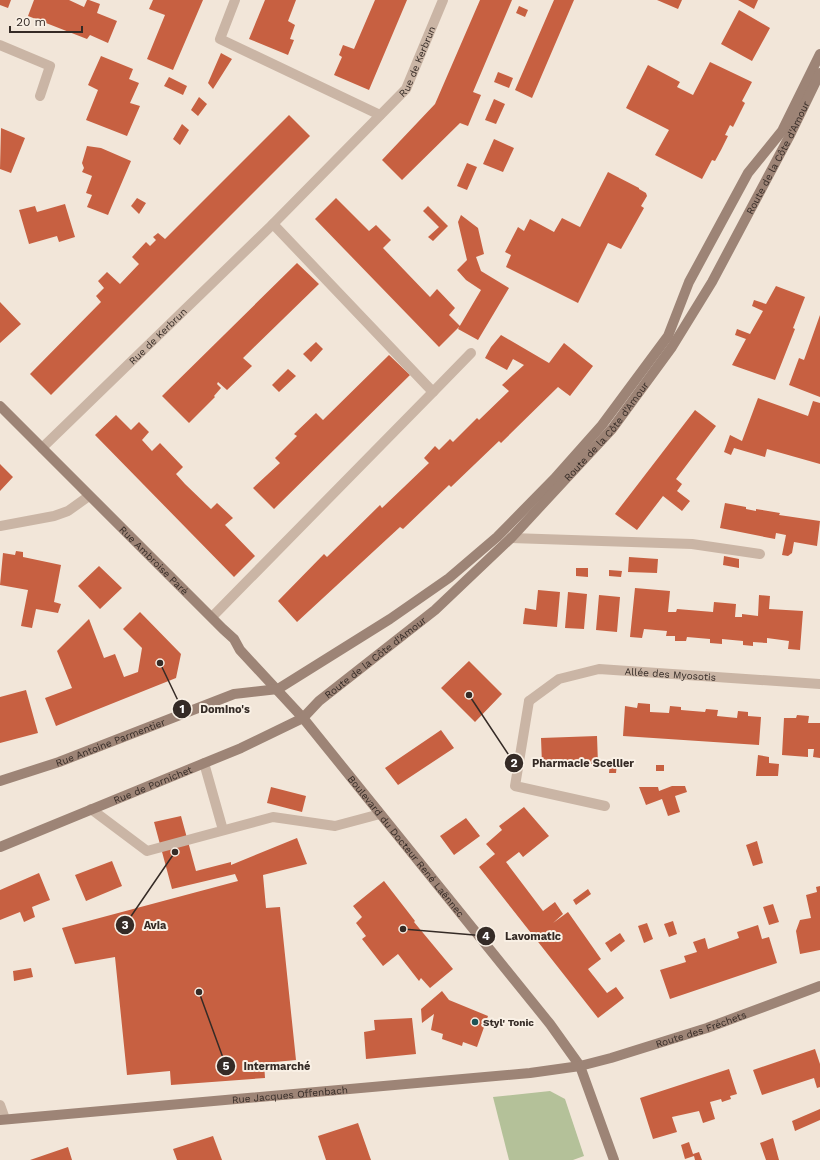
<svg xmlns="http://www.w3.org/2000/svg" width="820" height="1160" viewBox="0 0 820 1160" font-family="'Work Sans',sans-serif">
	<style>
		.green { fill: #b4c199 }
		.building { fill: #c76041 }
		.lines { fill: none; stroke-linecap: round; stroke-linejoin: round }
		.lane { stroke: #cab5a5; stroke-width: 10 }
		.street { stroke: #cab5a5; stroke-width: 10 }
		.secondary { stroke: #9d8476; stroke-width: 10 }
		.poi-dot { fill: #1c5457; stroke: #f9f0e5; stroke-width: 1.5 }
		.labels { text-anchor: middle; stroke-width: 4; stroke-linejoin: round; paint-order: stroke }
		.street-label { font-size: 10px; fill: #352b26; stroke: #f9f0e5 }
		.poi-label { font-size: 10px; font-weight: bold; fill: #352b26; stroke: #f9f0e5; text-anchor: start }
		.leader { fill: none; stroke: #352b26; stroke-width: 1.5 }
		.callout-dot { fill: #352b26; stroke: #f9f0e5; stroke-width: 1.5 }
		.mark-label { font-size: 12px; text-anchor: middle; font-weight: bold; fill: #fff }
		.callout-label { font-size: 11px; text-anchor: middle; font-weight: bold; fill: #352b26; stroke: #f9f0e5; stroke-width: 4; stroke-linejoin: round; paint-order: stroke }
	</style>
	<rect width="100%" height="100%" fill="#f2e6d9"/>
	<path class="green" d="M550,1091L565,1099L584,1156L573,1160H509L493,1097Z"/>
	<path class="building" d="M0,0H11L8,8L0,5Z
		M34,0H69L84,7L87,0H89L100,4L97,13L117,21L108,43L90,35L87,39L28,16Z
		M153,0H203L173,70L147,59L165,15L149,9Z
		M265,0H296L288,21L295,25L290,39L294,40L288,55L249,39Z
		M375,0H407L369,90L334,75L342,57L339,55L343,45L354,49Z
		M480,0H512L473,92L481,95L468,126L460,123L402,180L382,160L435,104Z
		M554,0H574L532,98L515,90Z
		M657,0H682L678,9Z
		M738,0H758L754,9Z
		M519,6L528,10L525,17L516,13Z
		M739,10L770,28L752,61L721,44Z
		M221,53L232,59L213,89L208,83Z
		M101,56L133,69L129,79L139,83L130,103L140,106L127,136L86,120L98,90L88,85Z
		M710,62L752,82L742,101L745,103L733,127L730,125L725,135L728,136L721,150L715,161L712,160L702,179L655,155L669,130L626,108L648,65L680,82L677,87L693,95Z
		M498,72L513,78L509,88L494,82Z
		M169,77L187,86L183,95L164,86Z
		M199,97L207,104L198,116L191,110Z
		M494,99L505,104L496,124L485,120Z
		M289,115L310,136L51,395L30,374L101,302L96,296L104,288L98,281L107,272L120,284L139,264L132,257L146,242L150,246L156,240L153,237L158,233L165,239Z
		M182,124L189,130L180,145L173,139Z
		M1,128L25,138L11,173L0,169Z
		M494,139L514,148L503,172L483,164Z
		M87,146L101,148L131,161L108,215L87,207L92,195L86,193L92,176L82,172L84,168L82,163Z
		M467,163L477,167L467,190L457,186Z
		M608,172L639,188V189L646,193L647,196L641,206L644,208L621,249L608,243L578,303L506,267L511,255L505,252L518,227L524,231L530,219L554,232L562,218L580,227Z
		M137,198L146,203L139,214L131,206Z
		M336,198L369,231L376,225L391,240L383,248L430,297L437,289L455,308L449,315L460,326L439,347L315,219Z
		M65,204L75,237L59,242L57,236L29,244L19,210L35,206L37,212Z
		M428,206L448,226L433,241L428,237L439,227L423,211Z
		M461,215L478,228L484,254L476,257L481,271L509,288L478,340L458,329L481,290L466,280L457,270L467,260L458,222Z
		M297,263L319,284L243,358L252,366L227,390L218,382L217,384L221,388L214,396L215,397L189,423L162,396Z
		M776,286L805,297L793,328L795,329L775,380L732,365L746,339L735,335L737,329L750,334L763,311L752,306L754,300L766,304Z
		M0,302L21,324L0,343Z
		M820,315V397L789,385L799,358L804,360Z
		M501,335L549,363L564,343L593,366L570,396L558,387L501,443L499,441L451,487L449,485L403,529L400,527L297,622L278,601L324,554L327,557L380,505L382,508L404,487L429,463L424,458L435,446L439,450L450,439L453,442L477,418L479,420L509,391L502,385L524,365L513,359L507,370L485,358L491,347Z
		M316,342L323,349L311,362L303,354Z
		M389,355L410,375L274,509L253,488L280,463L275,458L297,436L294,434L316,413L323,420Z
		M288,369L296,376L279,392L272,385Z
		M758,398L808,416L813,401L820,403V464L767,449L765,457L734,448L731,455L724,452L730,435L742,441Z
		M695,410L716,426L676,479L682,484L677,491L690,501L682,511L663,496L637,530L615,514Z
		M116,415L131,430L139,422L149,432L142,440L152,451L160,443L183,467L176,474L185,484L211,509L217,503L233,518L225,525L255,556L234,577L95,435Z
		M0,464L13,477L0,491Z
		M725,503L746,507V509L756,511V509L780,513L779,515L820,521L817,546L794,542L792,553L788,556L782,555L786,535L776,533L775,539L720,528Z
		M16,551L23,552V557L61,565L54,602L61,604L58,613L36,609L32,628L21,626L28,590L0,585L3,553L15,555Z
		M724,556L739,559V568L723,565Z
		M629,557L658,559L657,573L628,572Z
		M99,566L122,588L100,609L78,586Z
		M576,568H588V577L576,576Z
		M609,570L622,571L621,577L609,576Z
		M635,588L670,591L668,612H676L677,609L713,612L714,602L736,604L735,617H742V614L758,616L759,595L770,596L769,609L803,611L800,650L788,649L789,641L767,638V643L753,642V646L743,645V641L722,639V644L710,643V639L687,637L686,641H675V636H666L667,631L644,629L642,638L630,637Z
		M538,590L560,592L557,627L523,624L525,608L536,610Z
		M568,592L587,594L584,629L565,628Z
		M599,595L620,597L617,632L596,630Z
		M140,612L181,654L176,678L56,726L45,698L72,688L57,651L89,619L104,658L115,654L124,677L138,672L142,648L123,629Z
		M469,661L502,694L475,722L441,688Z
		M26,690L38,733L0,743V697Z
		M638,703L650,704V712L669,713L670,706L681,707V710L705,712L706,709L718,710L717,716L737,718L738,711L748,712V716L761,717L759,745L623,736L625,706L637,708Z
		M797,715L809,716L808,723H820V758L813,757L814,749H808V757L782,755L784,718H796Z
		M441,730L454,748L398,785L385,768Z
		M597,736L598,764H542L541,738Z
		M758,755L769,757V763L779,764L778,776H756Z
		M610,763H617L616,773H609Z
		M656,765H664V771H656Z
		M672,786H685L687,792L675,796L680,812L668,816L662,799L646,805L639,787H658L659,791Z
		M271,787L306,796L302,812L267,803Z
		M524,807L549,836L523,857L519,852L506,862L543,911L555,902L563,914L553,923L568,912L601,959L588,969L607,993L616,987L624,998L598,1018L479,867L495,854L486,844L502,830L499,826Z
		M181,816L196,871L231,862V865L297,838L307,864L263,875L266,908L280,907L296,1060L264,1063L265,1078L171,1085L170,1071L127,1075L115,957L75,964L62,928L238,881L235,874L172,889L154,822Z
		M466,818L480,836L454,855L440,836Z
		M757,841L763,863L753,866L746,845Z
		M112,861L122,886L86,901L75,875Z
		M39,873L50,900L32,907L35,917L24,922L20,912L0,920V890Z
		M384,881L415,921L414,922L453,969L430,988L421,978L419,981L398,954L383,966L362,939L366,936L356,923L362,917L353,906Z
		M820,886V950L800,954L796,931L800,920L811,918L806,895L817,892L816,887Z
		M588,889L591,894L576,905L573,900Z
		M773,904L779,922L769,925L763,907Z
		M673,921L677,934L669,937L664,924Z
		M647,923L653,939L644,943L638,926Z
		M758,925L762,939L769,937L777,963L670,999L660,970L686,962L684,956L697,952L693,942L705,938L708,949L739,938L737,932Z
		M620,933L625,941L611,952L605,943Z
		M31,968L33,977L14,981L13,971Z
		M442,991L449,1000L488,1016L477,1047L463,1042L462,1046L442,1039L443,1034L431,1030L434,1014L422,1023L421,1009Z
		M412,1018L416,1054L366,1059L364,1032L375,1030L374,1020Z
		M815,1049L820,1064V1087L817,1088L814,1078L762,1095L753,1070Z
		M729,1069L737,1094L730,1096L731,1099L722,1102L721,1099L710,1102L715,1119L703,1123L699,1111L672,1117L677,1132L653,1139L640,1098Z
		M820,1109V1120L795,1131L792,1121Z
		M358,1123L371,1160H326L318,1136Z
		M213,1136L222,1160H177L173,1149Z
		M773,1138L779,1160H766L760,1143Z
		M689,1142L693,1154L699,1152L702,1160H695L694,1156L685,1159L681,1145Z
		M68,1147L72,1160H30Z"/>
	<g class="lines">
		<path class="lane" d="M529,701L515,786L605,806
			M204,763L223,830
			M91,809L147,851L273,817L335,826L380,814
			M0,1105L5,1119"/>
		<g class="street">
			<path d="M235,0L220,39L380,115"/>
			<path d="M0,45L50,66L40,96"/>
			<path d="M433,392L471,353"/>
			<path id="s1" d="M42,448L273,224L406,89L443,0"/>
			<path d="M0,526L54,516L68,511L89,496"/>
			<path d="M511,538L692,544L760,554"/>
			<path d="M212,617L433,392L273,224"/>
			<path id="s2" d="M529,701L559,679L599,669L820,684"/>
		</g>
		<g class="secondary">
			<path id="s3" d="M0,406L223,629L234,639L240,650L303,718L550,1024L580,1066L614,1160"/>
			<path id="s4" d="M0,781L59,762L234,694L278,689L390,619L449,578L497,537L554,479L602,425L668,336L689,282L748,173L782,131L820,54"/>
			<path id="s5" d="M0,847L241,748L303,718L319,701L435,610L511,538L612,429L672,347L712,282L789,137L820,73"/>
			<path id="s6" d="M0,1120L530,1073L580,1066L611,1058L707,1028L820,986"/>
		</g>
	</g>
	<circle class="poi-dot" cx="475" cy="1022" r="4"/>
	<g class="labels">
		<g class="street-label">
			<text dy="4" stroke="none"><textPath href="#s1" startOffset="541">Rue de Kerbrun</textPath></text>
			<text dy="4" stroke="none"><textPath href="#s5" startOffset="1072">Route de la Côte d'Amour</textPath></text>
			<text dy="4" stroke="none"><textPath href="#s1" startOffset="161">Rue de Kerbrun</textPath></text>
			<text dy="4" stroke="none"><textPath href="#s5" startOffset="748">Route de la Côte d'Amour</textPath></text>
			<text dy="4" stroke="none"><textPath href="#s3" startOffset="218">Rue Ambroise Paré</textPath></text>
			<text dy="4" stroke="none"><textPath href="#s5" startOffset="424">Route de la Côte d'Amour</textPath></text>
			<text dy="4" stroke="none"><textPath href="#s2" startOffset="150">Allée des Myosotis</textPath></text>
			<text dy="4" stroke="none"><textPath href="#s4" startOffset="117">Rue Antoine Parmentier</textPath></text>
			<text dy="4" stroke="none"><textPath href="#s5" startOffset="165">Rue de Pornichet</textPath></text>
			<text dy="4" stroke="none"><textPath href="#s3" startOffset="600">Boulevard du Docteur René Laënnec</textPath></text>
			<text dy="4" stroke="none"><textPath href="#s6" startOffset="709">Route des Fréchets</textPath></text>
			<text dy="4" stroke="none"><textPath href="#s6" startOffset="291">Rue Jacques Offenbach</textPath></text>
		</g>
		<g class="poi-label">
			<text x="483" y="1026">Styl' Tonic</text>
		</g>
	</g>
	<path class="leader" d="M160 663L182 709M469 695L514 763M175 852L125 925M403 929L486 936M199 992L226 1066"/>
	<g class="callout-dot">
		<circle cx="160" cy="663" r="4"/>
		<circle cx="469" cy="695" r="4"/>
		<circle cx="175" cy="852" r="4"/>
		<circle cx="403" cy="929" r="4"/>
		<circle cx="199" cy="992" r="4"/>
		<circle cx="182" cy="709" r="10"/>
		<circle cx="514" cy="763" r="10"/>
		<circle cx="125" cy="925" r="10"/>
		<circle cx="486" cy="936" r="10"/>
		<circle cx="226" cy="1066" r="10"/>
	</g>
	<g class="mark-label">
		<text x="182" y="713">1</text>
		<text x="514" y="767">2</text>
		<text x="125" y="929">3</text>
		<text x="486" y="940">4</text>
		<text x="226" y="1070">5</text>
	</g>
	<g class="callout-label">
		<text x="225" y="713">Domino's</text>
		<text x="583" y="767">Pharmacie Scellier</text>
		<text x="155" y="929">Avia</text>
		<text x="533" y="940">Lavomatic</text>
		<text x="277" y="1070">Intermarché</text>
	</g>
	<path d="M10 26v6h72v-6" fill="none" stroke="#352b26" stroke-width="2"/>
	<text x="16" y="26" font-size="12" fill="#352b26" stroke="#f9f0e5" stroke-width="3" paint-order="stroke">20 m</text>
</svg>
